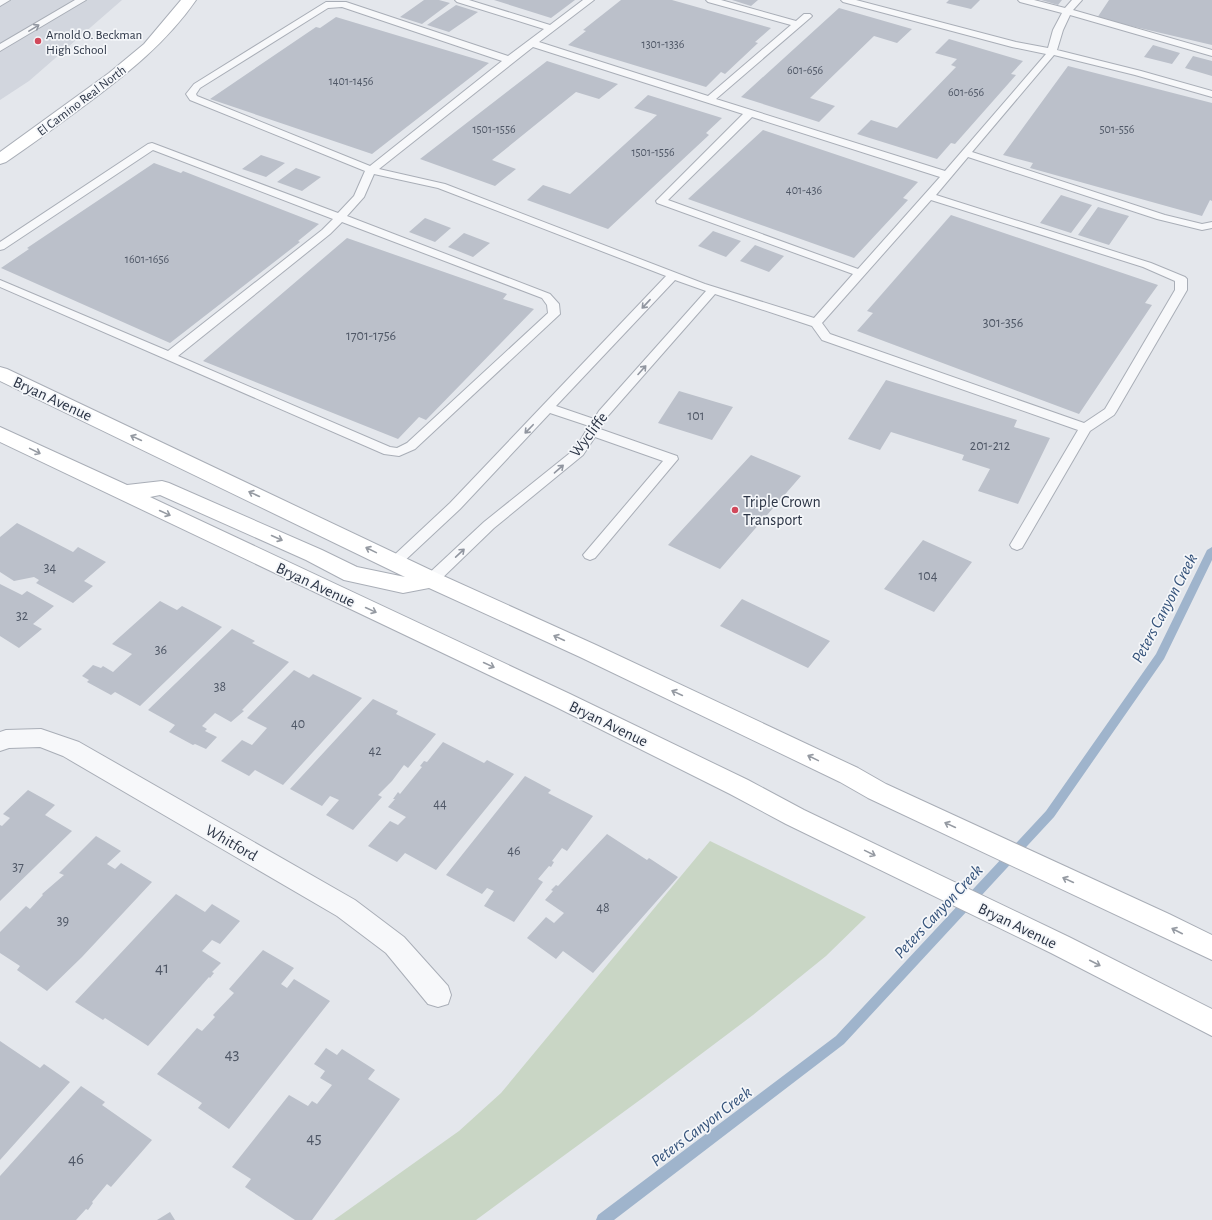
<svg xmlns="http://www.w3.org/2000/svg" width="1212" height="1220" viewBox="0 0 1212 1220" font-family="'Alegreya Sans',sans-serif">
	<style>
		.built { fill: #d2d6de }
		.green { fill: #c9d6c5 }
		.lines { fill: none; stroke-linecap: round; stroke-linejoin: round }
		.stream { fill: #9fb4cc; fill-rule: evenodd }
		.building { fill: #bbc0ca }
		.lane-casing { stroke: #a9aeb7; stroke-width: 2 }
		.street-casing { stroke: #a9aeb7; stroke-width: 2 }
		.secondary-casing { stroke: #a9aeb7; stroke-width: 2 }
		.lane { fill: #f7f8fa; fill-rule: evenodd }
		.street { fill: #f7f8fa; fill-rule: evenodd }
		.secondary { fill: #fff; fill-rule: evenodd }
		.oneway { stroke: #9196a0 }
		.oneway2 { stroke: #959aa2 }
		.poi-dot { fill: #d1495b; stroke: #f4f6f9; stroke-width: 1.5 }
		.labels { text-anchor: middle; stroke-width: 3.5; stroke-linejoin: round; paint-order: stroke }
		.far-number-label { font-size: 12px; fill: #4f5766 }
		.far-poi-label { font-size: 13px; fill: #2b3445; stroke: #f4f6f9; text-anchor: start }
		.far-street-label { font-size: 13px; fill: #2b3445; stroke: #f4f6f9 }
		.number-label { font-size: 14px; fill: #4f5766 }
		.street-label { font-size: 16px; fill: #2b3445; stroke: #f4f6f9 }
		.poi-label { font-size: 16px; fill: #2b3445; stroke: #f4f6f9; text-anchor: start }
		.water-label { font-size: 17px; font-style: italic; fill: #34527a; stroke: #f4f6f9 }
		.near-number-label { font-size: 17px; fill: #4f5766 }
	</style>
	<rect width="100%" height="100%" fill="#e4e7ec"/>
	<path class="built" d="M0,0H122L29,81L0,100Z"/>
	<path class="green" d="M710,841L866,917L826,956L753,1015L644,1097L476,1220H334L459,1131L501,1093Z"/>
	<g class="lines">
		<path class="stream" d="M1212,547V560L1164,659L1054,817L844,1044L614,1220H596L598,1215L836,1036L1046,811L1156,654L1207,550Z"/>
	</g>
	<path class="building" d="M424,0H439L450,3L422,24L400,17Z
		M494,0H575L551,18Z
		M621,0H672L771,28L755,42L758,43L725,74L721,72L706,87L568,45L586,31L583,30Z
		M732,0H758L751,6Z
		M949,0H980L971,9L946,3Z
		M1041,0H1062L1058,5Z
		M1109,0H1212V45L1097,18Z
		M456,5L478,12L449,32L427,25Z
		M839,8L912,29L897,43L874,36L810,98L835,106L819,122L741,97Z
		M336,17L489,63L372,154L210,99L316,27L320,28Z
		M949,39L1023,61L1011,74L1016,75L955,144L951,143L937,159L857,134L871,120L897,128L956,67L951,65L957,59L935,53Z
		M1153,45L1180,53L1172,64L1144,57Z
		M1193,56L1212,61V76L1185,68Z
		M547,61L618,84L599,99L576,92L492,160L516,169L495,186L420,159Z
		M1068,66L1212,103V201L1210,200L1202,216L1030,168L1033,163L1003,155Z
		M648,95L722,118L706,133L709,135L608,229L527,200L543,185L570,194L657,115L634,108Z
		M763,130L918,182L903,198L908,200L854,258L688,199Z
		M261,155L285,163L266,177L242,169Z
		M154,163L181,173L183,171L319,224L298,241L300,242L170,343L1,268L29,249L27,248Z
		M296,168L321,177L302,191L277,182Z
		M1061,195L1092,205L1071,233L1040,223Z
		M1098,207L1129,216L1109,245L1078,235Z
		M951,215L1158,285L1145,303L1152,305L1079,414L857,331L873,313L867,311Z
		M425,218L451,228L435,242L409,232Z
		M713,231L741,241L726,257L698,246Z
		M464,233L490,243L473,257L448,247Z
		M347,238L507,294L503,299L534,309L426,420L419,417L398,439L203,361Z
		M755,245L784,256L769,272L740,261Z
		M886,380L1017,420L1014,427L1050,438L1018,504L978,491L990,469L962,460L964,455L891,432L880,450L848,439Z
		M679,391L733,407L712,440L658,423Z
		M751,455L801,476L720,569L668,545Z
		M17,523L73,552L78,547L106,562L84,581L93,586L73,603L36,583L39,580L34,577L14,581L0,572V537Z
		M923,540L972,562L934,612L884,589Z
		M0,584L22,595L27,591L54,606L33,624L42,629L19,648L0,636Z
		M742,599L830,641L808,668L720,626Z
		M160,601L177,610L182,606L222,627L140,706L115,692L111,695L87,682L89,680L82,676L93,665L101,668L103,666L113,672L132,654L112,644Z
		M232,629L255,641L252,643L289,662L242,710L244,711L231,722L215,713L202,726L207,729L205,731L217,737L206,749L195,744L193,745L169,732L175,725L148,710Z
		M294,670L309,678L313,674L362,698L283,785L255,770L249,776L221,761L242,740L252,745L267,728L247,718Z
		M373,699L398,711L396,714L436,734L408,768L404,765L392,781L378,795L382,797L353,830L326,815L339,800L330,796L322,806L290,789Z
		M443,742L484,763L487,760L514,774L436,870L405,853L397,862L368,846L390,821L398,825L406,817L388,807L395,799H393L398,792L400,794L422,767L420,766L424,761L427,762Z
		M525,776L551,790L548,793L593,816L567,851L562,848L552,861L554,862L551,867L549,866L538,879L543,882L514,922L484,906L494,891L487,888L482,894L446,875Z
		M28,790L55,805L45,815L72,831L0,901V825L2,826L10,818L3,814Z
		M607,834L647,860L649,858L678,877L593,973L563,951L556,959L527,938L546,917L554,923L564,913L545,900L553,891L551,890L556,885L558,886Z
		M96,836L121,851L107,864L115,869L121,863L152,882L82,957L47,991L17,970L20,966L0,953V932L26,906L30,909L43,895L42,894L64,875L59,873Z
		M176,894L205,912L212,904L240,921L220,944L212,940L202,951L221,963L212,972L214,973L210,978L209,977L148,1046L105,1018L103,1020L75,1002Z
		M263,950L294,968L281,984L287,988L294,979L330,1001L229,1129L198,1108L202,1103L157,1074L197,1028L202,1031L215,1017L213,1015L234,993L229,989Z
		M0,1041L40,1068L44,1064L70,1082L0,1160Z
		M326,1048L337,1055L342,1049L375,1070L368,1079L400,1099L312,1220H295L245,1187L251,1179L232,1167L289,1095L308,1106L312,1101L317,1104L332,1085L320,1078L325,1071L314,1064Z
		M81,1086L105,1102L102,1105L152,1140L111,1187L107,1184L92,1202L93,1203L88,1210L86,1209L76,1220H0V1176Z
		M170,1212L175,1220H157Z"/>
	<g class="lines">
		<defs>
			<path id="lane" d="M0,0H10L0,6Z
				M75,0H86L0,51V44Z
				M455,0H469L550,25L583,0H594L539,42L708,96L791,25L708,2L706,0H721L796,21L804,14H810L812,16L810,18L716,99L945,171L1046,54L1012,47L843,2L841,0H856L1016,42L1048,48L1053,30L1062,13L1020,2L1018,0H1034L1065,8L1072,0H1082L1073,10L1212,50V56L1070,15L1063,30L1057,50L1141,71L1212,91V97L1135,75L1054,55L972,152L1165,215L1202,224L1212,222V228L1202,230L1157,219L968,157L936,195L1151,263L1185,277L1187,279V290L1116,412L1114,415L1090,431L1022,548L1017,550L1012,548L1010,545L1078,430L822,340L812,326L715,294L607,417L600,429L677,456L678,459L595,558L590,560L585,558L583,555L663,461L595,437L583,455L494,528L436,584L431,585L426,584L424,580L426,576L484,522L575,449L589,426L550,413L460,509L400,565L395,567L390,565L388,562L390,559L450,503L666,276L438,188L374,174L364,197L347,216L550,294L559,304L560,314L415,449L399,456L384,454L0,287V280L168,351L322,230L333,219L153,150L4,249L0,250V242L148,144L152,143L338,213L354,196L365,171L190,100L186,94L194,84L326,2H346L508,56L544,29L457,2ZM342,7L502,61L370,166L197,96L196,94L200,88L328,8ZM533,47L743,114L656,201L657,203L853,274L814,318L705,284L445,184L379,169ZM752,117L940,177L858,269L668,200ZM931,200L1143,267L1175,281V290L1105,409L1084,423L830,334L822,323ZM342,222L542,298L547,305L548,313L407,443L397,448L390,447L178,356L330,234ZM675,280L706,291L599,411L594,419L556,406Z"/>
			<path id="street" d="M41,729L79,742L355,900L404,937L448,986L451,995L448,1004L438,1007L428,1004L386,953L337,916L63,756L40,747L9,748L0,751V732L6,730Z"/>
			<path id="secondary" d="M181,0H196C167,42 128,73 88,103C61,123 34,143 6,162L0,164V152L109,73L144,44Z
				M0,367L7,369L439,574L596,645L858,768L886,784L1169,914L1212,935V960L868,798L840,782L580,657L429,588L403,593L344,580L306,560L160,495L150,497L570,694L748,780L804,810L1069,937L1212,1009V1036L1051,953L786,824L730,794L554,706L0,442V427L127,485L162,481L169,483L322,550L357,567L405,577L0,381Z"/>
		</defs>
		<use href="#lane" class="lane-casing"/>
		<use href="#street" class="street-casing"/>
		<use href="#secondary" class="secondary-casing"/>
		<use href="#lane" class="lane"/>
		<use href="#street" class="street"/>
		<use href="#secondary" class="secondary"/>
	</g>
	<defs><path id="oneway-shaft" d="M-6 0H5M1.5-3L5.5 0L1.5 3" fill="none" stroke-width="1.6" stroke-linecap="round" stroke-linejoin="round"/></defs>
	<g class="oneway">
		<use href="#oneway-shaft" transform="translate(34 28) rotate(-31)"/>
		<use href="#oneway-shaft" transform="translate(646 304) rotate(133)"/>
		<use href="#oneway-shaft" transform="translate(642 370) rotate(-48)"/>
		<use href="#oneway-shaft" transform="translate(529 429) rotate(134)"/>
		<use href="#oneway-shaft" transform="translate(559 469) rotate(-41)"/>
		<use href="#oneway-shaft" transform="translate(460 553) rotate(-43)"/>
	</g>
	<g class="oneway2">
		<use href="#oneway-shaft" transform="translate(136 438) rotate(-155)"/>
		<use href="#oneway-shaft" transform="translate(35 451) rotate(26)"/>
		<use href="#oneway-shaft" transform="translate(254 494) rotate(-155)"/>
		<use href="#oneway-shaft" transform="translate(165 513) rotate(25)"/>
		<use href="#oneway-shaft" transform="translate(277 538) rotate(24)"/>
		<use href="#oneway-shaft" transform="translate(371 550) rotate(-154)"/>
		<use href="#oneway-shaft" transform="translate(371 610) rotate(25)"/>
		<use href="#oneway-shaft" transform="translate(559 638) rotate(-155)"/>
		<use href="#oneway-shaft" transform="translate(489 665) rotate(25)"/>
		<use href="#oneway-shaft" transform="translate(677 693) rotate(-155)"/>
		<use href="#oneway-shaft" transform="translate(813 758) rotate(-154)"/>
		<use href="#oneway-shaft" transform="translate(950 825) rotate(-155)"/>
		<use href="#oneway-shaft" transform="translate(870 853) rotate(26)"/>
		<use href="#oneway-shaft" transform="translate(1068 880) rotate(-155)"/>
		<use href="#oneway-shaft" transform="translate(1177 931) rotate(-153)"/>
		<use href="#oneway-shaft" transform="translate(1095 963) rotate(27)"/>
	</g>
	<g class="poi-dot">
		<circle cx="38" cy="41" r="4"/>
		<circle cx="735" cy="510" r="4"/>
	</g>
	<g class="labels">
		<g class="far-number-label">
			<text x="663" y="48">1301-1336</text>
			<text x="805" y="74">601-656</text>
			<text x="351" y="85">1401-1456</text>
			<text x="966" y="96">601-656</text>
			<text x="494" y="133">1501-1556</text>
			<text x="1117" y="133">501-556</text>
			<text x="653" y="156">1501-1556</text>
			<text x="804" y="194">401-436</text>
			<text x="147" y="263">1601-1656</text>
		</g>
		<g class="far-poi-label">
			<text x="46" y="39">Arnold O. Beckman<tspan x="46" dy="15">High School</tspan></text>
		</g>
		<g class="far-street-label">
			<text transform="translate(81 100) rotate(-37)" y="5">El Camino Real North</text>
		</g>
		<g class="number-label">
			<text x="1003" y="327">301-356</text>
			<text x="371" y="340">1701-1756</text>
			<text x="696" y="420">101</text>
			<text x="990" y="450">201-212</text>
			<text x="50" y="572">34</text>
			<text x="928" y="580">104</text>
			<text x="22" y="620">32</text>
			<text x="161" y="654">36</text>
			<text x="220" y="691">38</text>
			<text x="298" y="728">40</text>
			<text x="375" y="755">42</text>
			<text x="440" y="808">44</text>
			<text x="514" y="855">46</text>
			<text x="18" y="871">37</text>
			<text x="603" y="912">48</text>
			<text x="63" y="925">39</text>
		</g>
		<g class="street-label">
			<text transform="translate(53 398) rotate(25)" y="6">Bryan Avenue</text>
			<text transform="translate(588 434) rotate(-53)" y="6">Wycliffe</text>
			<text transform="translate(316 584) rotate(25)" y="6">Bryan Avenue</text>
			<text transform="translate(609 723) rotate(26)" y="6">Bryan Avenue</text>
			<text transform="translate(232 842) rotate(30)" y="6">Whitford</text>
			<text transform="translate(1018 925) rotate(26)" y="6">Bryan Avenue</text>
		</g>
		<g class="poi-label">
			<text x="743" y="507">Triple Crown<tspan x="743" dy="18">Transport</tspan></text>
		</g>
		<g class="water-label">
			<text transform="translate(1164 608) rotate(-62)" y="6">Peters Canyon Creek</text>
			<text transform="translate(938 911) rotate(-47)" y="6">Peters Canyon Creek</text>
			<text transform="translate(701 1126) rotate(-37)" y="6">Peters Canyon Creek</text>
		</g>
		<g class="near-number-label">
			<text x="162" y="973">41</text>
			<text x="232" y="1059">43</text>
			<text x="314" y="1143">45</text>
			<text x="76" y="1164">46</text>
		</g>
	</g>
</svg>
